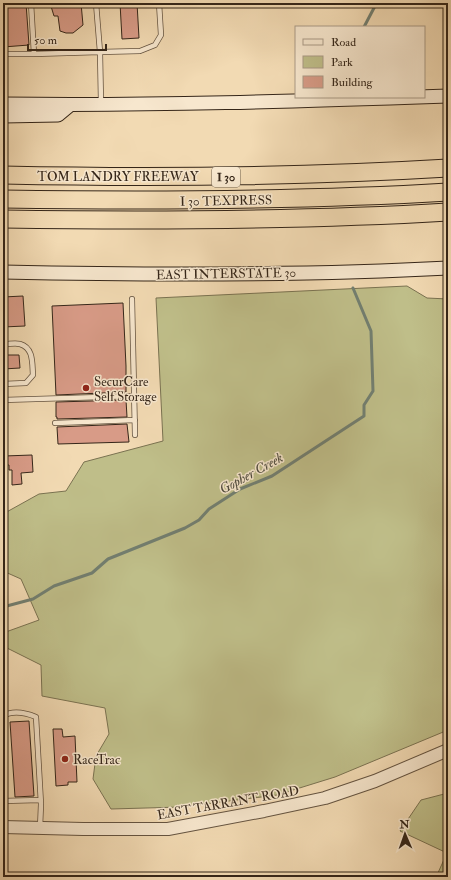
<svg xmlns="http://www.w3.org/2000/svg" width="451" height="880" viewBox="0 0 451 880" font-family="'IM FELL Double Pica',serif">
	<style>
		.green { fill: #bfbe89; stroke: #7a7251 }
		.lines { fill: none; stroke-linecap: round; stroke-linejoin: round }
		.stream { stroke: #727f71; stroke-width: 3 }
		.building { fill: #d89b87; stroke: #352619 }
		.service-casing { stroke: #645340; stroke-width: 6 }
		.tertiary-casing { stroke: #645340; stroke-width: 14 }
		.secondary-casing { stroke: #352619; stroke-width: 15 }
		.motorway-casing { stroke: #352619; stroke-width: 19 }
		.service { stroke: #f7e7ce; stroke-width: 4.5 }
		.tertiary { stroke: #f7e7ce; stroke-width: 12 }
		.secondary { stroke: #f7e7ce; stroke-width: 13 }
		.motorway { stroke: #f2dab3; stroke-width: 17 }
		.poi-dot { fill: #8f2418; stroke: #f7e7ce; stroke-width: 1.5 }
		.labels { text-anchor: middle; stroke-width: 3; stroke-linejoin: round; paint-order: stroke }
		.shield { fill: #f7e7ce; stroke: #6f604f; stroke-width: 1 }
		.shield-label { font-size: 12px; font-weight: bold; fill: #352619 }
		.street-label { font-size: 13px; fill: #352619; stroke: #f7e7ce }
		.poi-label { font-size: 13px; fill: #352619; stroke: #f7e7ce; text-anchor: start }
		.water-label { font-size: 14px; font-style: italic; fill: #4e4b3e; stroke: #f7e7ce }
	</style>
	<rect width="100%" height="100%" fill="#f2dab3"/>
	<filter id="stains"><feTurbulence type="fractalNoise" baseFrequency=".005" numOctaves="4"/><feColorMatrix values="0 0 0 0 .2 0 0 0 0 .09 0 0 0 0 .02 0 0 0 .5 -.17"/></filter>
	<radialGradient id="worn" r=".72"><stop offset=".6" stop-color="#630" stop-opacity="0"/><stop offset="1" stop-color="#630" stop-opacity=".3"/></radialGradient>
	<path class="green" d="M407,286L427,298L448,299V730L335,777L277,795L181,807L111,809L93,779L96,756L109,734L105,708L42,696L41,665L3,646V633L39,620L21,579L3,571V514L39,494L66,491L84,462L163,441L156,298Z
		M448,793V877H432L437,875L447,853L400,831L421,800Z"/>
	<g class="lines">
		<path class="stream" d="M364,27L375,6V3
			M3,607L33,599L54,586L92,573L108,559L185,528L199,520L209,509L240,489L272,476L364,416V405L373,391L371,331L353,288"/>
	</g>
	<path class="building" d="M3,3H26L29,45L3,47Z
		M50,3H81L83,25L73,33H66L60,31L58,16H54Z
		M120,3H137L139,38L122,39Z
		M23,296L25,326L3,327V297Z
		M123,303L126,366V392L56,395L52,306Z
		M3,355H19L20,368L3,369Z
		M126,400L127,417L57,419V417H56V402Z
		M127,424L129,442L58,444L57,427Z
		M32,455L33,472L21,473L22,484L12,485V470H9V465H5L4,456Z
		M29,721L34,796L15,797L10,722Z
		M53,729H62L63,737L75,736L77,782H68V785L56,786Z"/>
	<g class="lines">
		<defs>
			<path id="service" d="M31,3L34,54L100,52L96,3
				M3,54H34
				M101,103L100,52L140,51L155,45L161,35L159,3
				M132,299L135,435
				M3,345C8,344 15,343 20,344C34,348 32,364 33,375L26,383L3,384
				M3,400L134,396
				M55,423L135,420
				M3,716C13,710 26,713 36,717L41,804L40,828
				M3,795V801L40,800"/>
			<path id="tertiary" d="M3,827L83,829H168L264,811L325,798L375,781L448,750"/>
			<path id="secondary" d="M3,104C151,106 300,101 448,96
				M3,116L58,115L70,105
				M3,272C151,275 300,276 448,268"/>
			<path id="motorway" d="M3,175C151,178 300,177 448,168
				M3,199C151,201 300,201 448,192
				M3,219C151,221 300,221 448,212"/>
		</defs>
		<use href="#service" class="service-casing"/>
		<use href="#tertiary" class="tertiary-casing"/>
		<use href="#secondary" class="secondary-casing"/>
		<use href="#motorway" class="motorway-casing"/>
		<use href="#service" class="service"/>
		<use href="#tertiary" class="tertiary"/>
		<use href="#secondary" class="secondary"/>
		<use href="#motorway" class="motorway"/>
	</g>
	<g class="poi-dot">
		<circle cx="86" cy="388" r="4"/>
		<circle cx="65" cy="759" r="4"/>
	</g>
	<g class="labels">
		<rect class="shield" x="212" y="167" width="28" height="20" rx="3"/>
		<g class="shield-label">
			<text x="226" y="181">I 30</text>
		</g>
		<g class="street-label">
			<text x="118" y="181">TOM LANDRY FREEWAY</text>
			<text transform="translate(226 200) rotate(-1)" y="5">I 30 TEXPRESS</text>
			<text transform="translate(226 273) rotate(-1)" y="5">EAST INTERSTATE 30</text>
			<text transform="translate(228 802) rotate(-10)" y="5">EAST TARRANT ROAD</text>
		</g>
		<g class="poi-label">
			<text x="94" y="386">SecurCare<tspan x="94" dy="15">Self Storage</tspan></text>
			<text x="73" y="764">RaceTrac</text>
		</g>
		<g class="water-label">
			<text transform="translate(251 473) rotate(-29)" y="5">Gopher Creek</text>
		</g>
	</g>
	<rect width="451" height="880" fill="none" stroke="#f2dab3" stroke-width="16"/>
	<rect x="4" y="4" width="443" height="872" fill="none" stroke="#352619" stroke-width="2"/>
	<rect x="8" y="8" width="435" height="864" fill="none" stroke="#352619"/>
	<rect x="295" y="26" width="130" height="72" fill="#f7e7ce" stroke="#a99a86"/>
	<rect x="303" y="39" width="20" height="6" fill="#f7e7ce" stroke="#a99a86"/>
	<text x="331" y="46" font-size="12" fill="#352619">Road</text>
	<rect x="303" y="56" width="20" height="12" fill="#bfbe89" stroke="#a99a86"/>
	<text x="331" y="66" font-size="12" fill="#352619">Park</text>
	<rect x="303" y="76" width="20" height="12" fill="#d89b87" stroke="#a99a86"/>
	<text x="331" y="86" font-size="12" fill="#352619">Building</text>
	<g transform="translate(405 834) rotate(358)" stroke="#f7e7ce" stroke-width="3" paint-order="stroke">
	<path d="M0-3L7 15L0 10L-7 15Z" fill="#352619"/>
	<text y="-6" font-size="11" font-weight="bold" text-anchor="middle" fill="#352619">N</text>
	</g>
	<path d="M28 44v6h78v-6" fill="none" stroke="#352619" stroke-width="2"/>
	<text x="34" y="44" font-size="12" fill="#352619" stroke="#f7e7ce" stroke-width="3" paint-order="stroke">50 m</text>
	<rect width="100%" height="100%" filter="url(#stains)"/>
	<rect width="100%" height="100%" fill="url(#worn)"/>
</svg>
